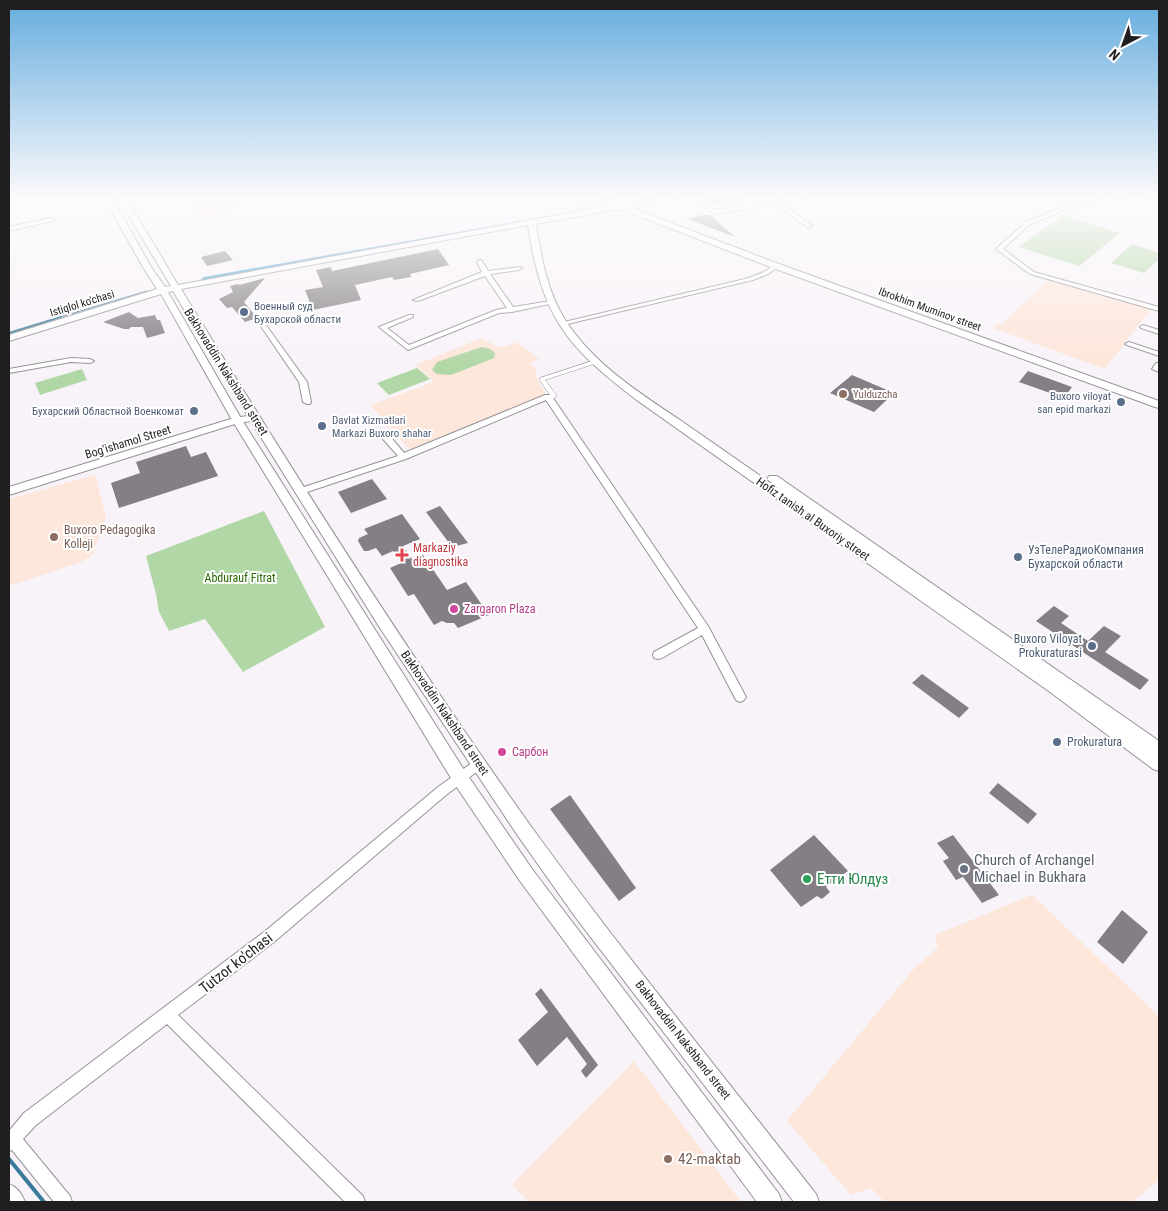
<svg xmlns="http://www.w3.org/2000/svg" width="1168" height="1211" viewBox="0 0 1168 1211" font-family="'Roboto Condensed',sans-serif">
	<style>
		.education { fill: #fde6da }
		.green { fill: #b2d7a6 }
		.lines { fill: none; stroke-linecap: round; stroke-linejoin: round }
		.stream-far2 { stroke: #387a9b; stroke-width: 1 }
		.stream-far1 { stroke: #387a9b; stroke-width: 2 }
		.stream { stroke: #387a9b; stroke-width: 4 }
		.canal { fill: #43a2d0; fill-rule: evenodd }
		.building { fill: #837f84 }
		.pedestrian-casing { stroke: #979298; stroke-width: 1 }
		.minor-casing { stroke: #979298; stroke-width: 2 }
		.tertiary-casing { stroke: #979298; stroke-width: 2 }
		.secondary-casing { stroke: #979298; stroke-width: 2 }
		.pedestrian { fill: #fff; fill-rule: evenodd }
		.minor { fill: #fff; fill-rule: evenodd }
		.tertiary { fill: #fff; fill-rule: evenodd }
		.secondary { fill: #fff; fill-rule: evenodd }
		.service-dot { fill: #5c6f8a; stroke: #fff; stroke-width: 2 }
		.education-dot { fill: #8d6e63; stroke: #fff; stroke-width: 2 }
		.health-dot { fill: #e0444e; stroke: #fff; stroke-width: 2 }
		.hotel-dot { fill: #d1479c; stroke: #fff; stroke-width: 2 }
		.worship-dot { fill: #6b7280; stroke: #fff; stroke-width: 2 }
		.leisure-dot { fill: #2e9e5b; stroke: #fff; stroke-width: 2 }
		.labels { text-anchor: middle; stroke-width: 4; stroke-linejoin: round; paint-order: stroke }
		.far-street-label { font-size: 11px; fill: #201e20; stroke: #fff }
		.far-service-label { font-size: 11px; fill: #4e5e75; stroke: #fff; text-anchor: start }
		.far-education-label { font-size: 11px; fill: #785e54; stroke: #fff; text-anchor: start }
		.street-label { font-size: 12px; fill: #201e20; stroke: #fff }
		.education-label { font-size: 12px; fill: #785e54; stroke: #fff; text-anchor: start }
		.health-label { font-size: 12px; fill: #be3a42; stroke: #fff; text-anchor: start }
		.service-label { font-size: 12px; fill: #4e5e75; stroke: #fff; text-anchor: start }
		.park-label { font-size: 12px; fill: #276801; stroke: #fff }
		.hotel-label { font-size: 12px; fill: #b23c85; stroke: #fff; text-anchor: start }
		.near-worship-label { font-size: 15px; fill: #5b616d; stroke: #fff; text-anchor: start }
		.near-leisure-label { font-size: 15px; fill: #27864d; stroke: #fff; text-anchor: start }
		.near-street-label { font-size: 15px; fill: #201e20; stroke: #fff }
		.near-education-label { font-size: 15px; fill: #785e54; stroke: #fff; text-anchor: start }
	</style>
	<rect width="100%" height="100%" fill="#f8f3f9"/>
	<path class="education" d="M188,196H272L274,199L202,215Z
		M1049,279L1151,309L1105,369L993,328L996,324H1001Z
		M481,338L499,347L507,346L516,342L539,359L530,363L534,366L538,381L546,395L412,452L370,405L434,382L416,365Z
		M95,475L106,518L92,556L83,561L9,586V499Z
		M1032,895L1159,1016V1180L1132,1202H885L871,1188L851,1195L787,1121L912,971L938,947L935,935Z
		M634,1061L741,1202H529L512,1185Z"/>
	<path class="green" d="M1063,215L1120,233L1079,266L1019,247Z
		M1132,244L1159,253V259L1144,273L1111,263Z
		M482,347L490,349L495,353L494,358L451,375L437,374L432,370L437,362Z
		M417,368L430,379L389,395L377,383Z
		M82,369L87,380L40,395L35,383Z
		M264,511L325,627L243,672L205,619L169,631L159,612L156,594L146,556Z"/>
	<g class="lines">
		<path class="stream-far2" d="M57,318L147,291"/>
		<path class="stream-far1" d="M9,333L61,317"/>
		<path class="stream" d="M9,1159L44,1202"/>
		<path class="canal" d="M654,196H667L637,201L635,200Z
			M604,206L606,207V208L204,281L201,279L204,277Z"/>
	</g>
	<path class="building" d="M716,196H739V200L713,204L705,198Z
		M702,215H710L735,237L688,219Z
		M438,249L449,265L410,274L411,277L394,280L392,277L355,285L361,300L313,310L305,290L323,287L316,270L331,267L332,271Z
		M225,251L233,260L207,266L201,257Z
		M265,278L244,302L257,318L245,322L232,307L227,308L219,299L233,292L230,286L238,284L239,285Z
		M129,312L138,318L155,315L157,320H160L165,333L147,338L143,327H131L129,329H124L103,322Z
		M1028,371L1072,387L1064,398L1019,382Z
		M852,375L894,393L874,412L830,393Z
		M186,446L191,457L206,452L218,476L119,508L111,483L140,473L136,462Z
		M372,479L387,499L351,513L338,492Z
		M440,506L468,543L452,547L426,512Z
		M402,514L420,539L403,546L412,559L423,555L447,590L466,582L489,615L458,628L454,623H447L442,621L434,625L414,594L408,596L390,568L401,563L393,551L382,556L376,548L368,551H364L358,541L359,538L368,534L364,529Z
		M1054,606L1069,616L1061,623L1088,641L1104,626L1121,636L1105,652L1149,680L1140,690L1036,621Z
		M922,674L969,708L959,718L912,683Z
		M998,783L1037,814L1028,824L989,793Z
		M570,795L636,888L619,901L550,809Z
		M814,835L848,871L826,887L830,892L822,899L817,896L801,907L770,870Z
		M953,835L999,895L982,903L963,877L956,880L943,861L949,858L937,843Z
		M1122,910L1148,932L1123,964L1097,942Z
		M541,988L598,1065L586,1078L581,1071L587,1064L567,1037L537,1066L518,1040L548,1012L535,994Z"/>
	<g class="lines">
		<defs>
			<path id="pedestrian" d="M595,360L598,362L597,363L545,380L557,396L554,398H546V396L550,395L539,379L540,378Z"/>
			<path id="minor" d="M692,196H698L715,210L804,196H818L781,203L811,225L812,226L809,228L776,204L714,214Z
				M1119,196H1132L1070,208L1030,224L1003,249L1034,272L1159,307V311L1030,274L996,249L1026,222L1067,206Z
				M51,218L54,220L53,221L9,231V227Z
				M480,260L482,261L488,271L521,267L522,268L519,270L490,274L513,307L551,301L554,303L512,312L499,313L408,350L379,327L409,315H413V317L387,328L409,345L496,310L507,308L485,276L418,301L413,300L482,272L477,262Z
				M776,264L779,266L778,267L768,274L753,280L563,325L560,323L749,278L764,272Z
				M259,321H263L307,382L311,402L310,404H307L303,402L299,382L258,322Z
				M1143,325L1159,330V334L1141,328L1140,327Z
				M1129,342L1159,352V356L1127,345L1125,344Z
				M71,358L90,359L94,361L90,363L71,362L9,373V369Z
				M1156,363H1159V372L1152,369Z
				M545,395H551L708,626L746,697L744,700L740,702L736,700L702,635L662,658L658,659L654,658L653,655L654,652L698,628L546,400L406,459L304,493H298L297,491L298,489L398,456L383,439V435H389L404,453Z
				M479,758L483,759L485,763L483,767L446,795L274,942L178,1015L363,1196L365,1202H345L167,1024L36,1125L23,1139L70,1196L72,1202H54L12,1150L9,1151V1131L24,1113L264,932L438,787Z
				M9,1184C17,1187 22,1194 25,1202H9Z"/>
			<path id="tertiary" d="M254,415L259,418L257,420L238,423L9,495V487L234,418Z"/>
			<path id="secondary" d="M103,196H111L151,267L165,287L171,286L117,196H125L178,285L613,205L597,196H607L622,204L671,196H691L629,207L779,264L1159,401V408L1155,407L773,268L620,209L536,224C541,256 547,291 564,318C591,362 638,392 680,420C713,443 746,466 779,489L767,479L769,476H777L1159,741V771L1153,769L1050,692L638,401C566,346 542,318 528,225L181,289C292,471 406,651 530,825C621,951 720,1071 816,1194L819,1202H794L576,918L518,836L378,625L249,418L173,291L168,292L242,420L466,773L532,869L779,1194L782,1202H757L520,881L454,783L232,420L161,294L9,341V335L157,289L143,267Z
				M587,196H595C592,203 587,209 579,208V204Z
				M1147,196L1159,197V202L1148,198Z"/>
		</defs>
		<use href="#pedestrian" class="pedestrian-casing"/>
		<use href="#minor" class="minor-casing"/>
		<use href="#tertiary" class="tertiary-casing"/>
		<use href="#secondary" class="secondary-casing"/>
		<use href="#pedestrian" class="pedestrian"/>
		<use href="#minor" class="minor"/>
		<use href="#tertiary" class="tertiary"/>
		<use href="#secondary" class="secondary"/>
	</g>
	<linearGradient id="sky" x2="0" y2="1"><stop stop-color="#66adde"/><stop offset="0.54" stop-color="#fcfafc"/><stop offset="1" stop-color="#fcfafc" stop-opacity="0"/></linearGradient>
	<rect width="1168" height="366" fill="url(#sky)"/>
	<g class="service-dot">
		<circle cx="244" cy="312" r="5"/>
		<circle cx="1121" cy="402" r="5"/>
		<circle cx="194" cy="411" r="5"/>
		<circle cx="322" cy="426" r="5"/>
		<circle cx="1018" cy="557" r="5"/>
		<circle cx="1092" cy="646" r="5"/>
		<circle cx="1057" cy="742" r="5"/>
	</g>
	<g class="education-dot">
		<circle cx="843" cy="394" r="5"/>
		<circle cx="54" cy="537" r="5"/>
		<circle cx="668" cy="1159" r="5"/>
	</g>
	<path class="health-dot" d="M399.5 547.5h5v5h5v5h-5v5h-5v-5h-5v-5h5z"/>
	<g class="hotel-dot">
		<circle cx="454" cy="609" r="5"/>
		<circle cx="502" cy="752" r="5"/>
	</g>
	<circle class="worship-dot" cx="964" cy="869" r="5"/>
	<circle class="leisure-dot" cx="807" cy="879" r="5"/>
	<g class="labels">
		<g class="far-street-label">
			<text transform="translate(82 303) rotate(-17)" y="4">Istiqlol ko'chasi</text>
			<text transform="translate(930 309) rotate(20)" y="4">Ibrokhim Muminov street</text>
		</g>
		<g class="far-service-label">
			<text x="254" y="310">Военный суд<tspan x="254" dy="13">Бухарской области</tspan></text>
			<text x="1111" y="400" text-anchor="end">Buxoro viloyat<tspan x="1111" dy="13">san epid markazi</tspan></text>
			<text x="184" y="415" text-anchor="end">Бухарский Областной Военкомат</text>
			<text x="332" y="424">Davlat Xizmatlari<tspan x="332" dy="13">Markazi Buxoro shahar</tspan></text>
		</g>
		<g class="far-education-label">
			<text x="853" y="398">Yulduzcha</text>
		</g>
		<g class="street-label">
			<text transform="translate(226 372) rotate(58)" y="4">Bakhovaddin Nakshband street</text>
			<text transform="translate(128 442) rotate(-17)" y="4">Bog'ishamol Street</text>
			<text transform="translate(813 519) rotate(35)" y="4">Hofiz tanish al Buxoriy street</text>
			<text transform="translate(445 713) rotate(56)" y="4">Bakhovaddin Nakshband street</text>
			<text transform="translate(683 1040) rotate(52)" y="4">Bakhovaddin Nakshband street</text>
		</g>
		<g class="education-label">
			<text x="64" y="534">Buxoro Pedagogika<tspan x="64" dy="14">Kolleji</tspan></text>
		</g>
		<g class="health-label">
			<text x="413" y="552">Markaziy<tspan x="413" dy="14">diagnostika</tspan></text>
		</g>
		<g class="service-label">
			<text x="1028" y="554">УзТелеРадиоКомпания<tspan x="1028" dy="14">Бухарской области</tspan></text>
			<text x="1082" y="643" text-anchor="end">Buxoro Viloyat<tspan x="1082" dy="14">Prokuraturasi</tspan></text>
			<text x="1067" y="746">Prokuratura</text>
		</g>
		<g class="park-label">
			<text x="240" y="582">Abdurauf Fitrat</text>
		</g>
		<g class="hotel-label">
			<text x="464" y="613">Zargaron Plaza</text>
			<text x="512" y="756">Сарбон</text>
		</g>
		<g class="near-worship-label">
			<text x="974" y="865">Church of Archangel<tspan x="974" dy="17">Michael in Bukhara</tspan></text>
		</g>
		<g class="near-leisure-label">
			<text x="817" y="884">Етти Юлдуз</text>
		</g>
		<g class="near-street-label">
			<text transform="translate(236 963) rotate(-38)" y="5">Tutzor ko'chasi</text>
		</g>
		<g class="near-education-label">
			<text x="678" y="1164">42-maktab</text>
		</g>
	</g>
	<rect width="1168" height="1211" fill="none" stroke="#201e20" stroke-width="20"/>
	<g transform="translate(1123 45) rotate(221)" stroke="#ffffff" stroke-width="4" paint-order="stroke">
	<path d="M0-4L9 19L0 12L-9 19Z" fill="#201e20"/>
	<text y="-8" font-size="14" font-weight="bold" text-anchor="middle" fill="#201e20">N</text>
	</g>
</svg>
